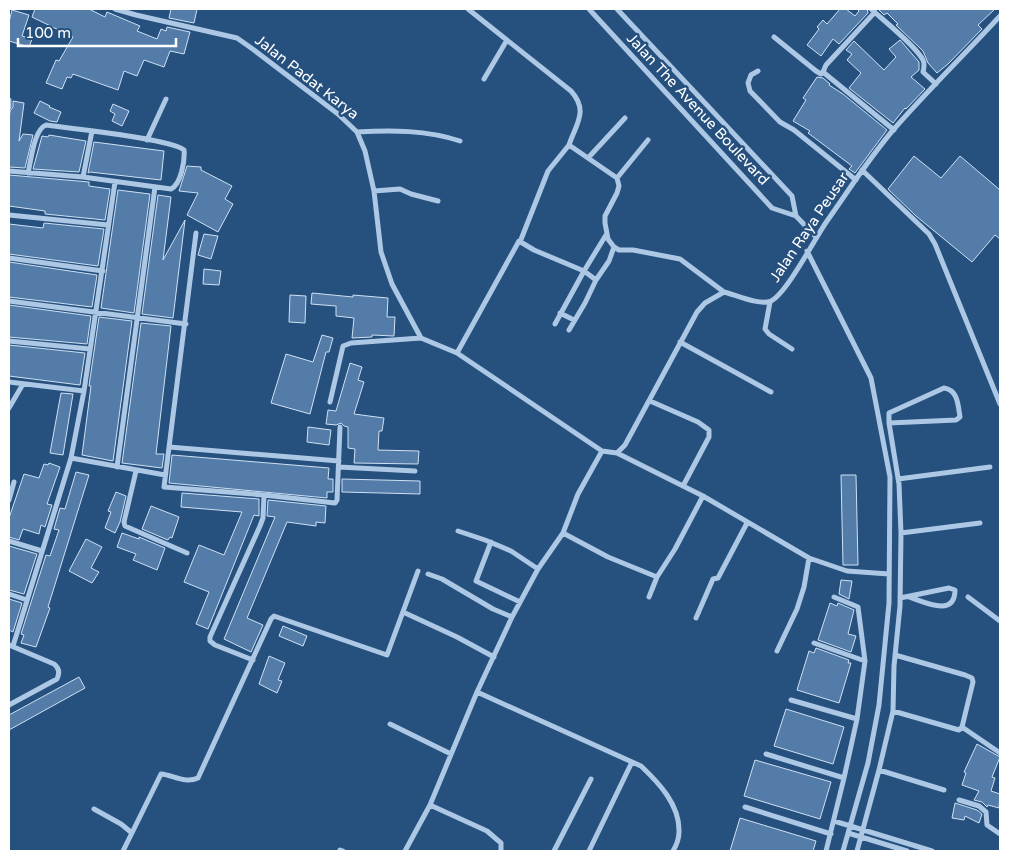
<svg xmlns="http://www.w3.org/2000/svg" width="1009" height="860" viewBox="0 0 1009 860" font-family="'Varela Round',sans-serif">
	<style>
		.building { fill: #537ca8; stroke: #cfe1f4 }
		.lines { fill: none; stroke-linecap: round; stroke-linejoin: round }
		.street { stroke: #acc8e5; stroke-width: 5 }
		.labels { text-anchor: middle; stroke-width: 5; stroke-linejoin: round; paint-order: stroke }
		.street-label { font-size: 15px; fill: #fff; stroke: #26507e }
	</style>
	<rect width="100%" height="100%" fill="#26507e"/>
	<path class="building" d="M35,9H89L105,17L107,12L140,26L137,31L157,39L161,29L166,31L167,27L190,32L184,54L170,51L164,67L144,60L137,76L124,71L118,90L73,74L71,78L67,77L62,89L46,83L56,60L59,61L73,37L32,17Z
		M171,9H197L194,23L169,18Z
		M840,9H846L855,16L859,11L857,9H867L868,13L839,44L833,39L821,56L807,45L819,29L817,27L823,20L827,24Z
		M878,9H995L978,25L982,29L948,64L937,73L928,63L923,51L896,25L898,24L887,13L884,15Z
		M12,10L29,15L22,36L32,39L29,47L9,41V22Z
		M900,40L919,62V70L911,77L925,89L906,109L905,108L893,123L849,88L861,73L847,60L852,54L846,50L854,41L884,70L896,57L889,49Z
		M817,77L823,78L830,84L829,85L843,94L887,130L855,173L849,169L852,166L808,133L810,131L793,121L806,100L803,98Z
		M13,101L24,103L19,141L23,134L33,135L25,168L9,167V122L10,111L13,107Z
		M40,101L50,106L49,107L61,112L57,122L50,121L34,113Z
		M113,104L129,111L122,126L112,121L115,114L110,111Z
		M49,135L86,141L79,172L33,169L42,136L48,137Z
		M94,142L164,151L161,180L90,172L88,173Z
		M914,156L941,178L960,156L1000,190V239L995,235L972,262L916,216L888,189Z
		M187,166L201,167V170L232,186L225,199L233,204L218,232L187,215L198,193L179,191Z
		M9,175L89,182V186L110,189L105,220L45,214V211L9,206Z
		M118,190L150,194L134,313L101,308Z
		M158,195L171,197L163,260L185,220L173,318L142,314Z
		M44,223L104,229L98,266L9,254V224L43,228Z
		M204,234L218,236L211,259L198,255Z
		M9,262L97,275L92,307L9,297Z
		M204,269L221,271L219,285L203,284Z
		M312,293L353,297V295L388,298L387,317H395L394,336L372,335V337L352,338L354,318L336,316V306L311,304Z
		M290,295L306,296L305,323L289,322Z
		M9,305L91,316L87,344L9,337Z
		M99,317L132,321L113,461L82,455L91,386H89Z
		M141,323L171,326L156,454H164L162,468L122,463Z
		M322,335L333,338L329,352H326L310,414L271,403L286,354L313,362Z
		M9,345L85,353L80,385L9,376Z
		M350,363L362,367L358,380L364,382L354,414L384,418L382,431H379L378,450L419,451L418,464L354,463L355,449L348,448V427L344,426L341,423L336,425L326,424L328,410L336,411Z
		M61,393L73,394L63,455L50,453Z
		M308,427L331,430L329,445L307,442Z
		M172,455L329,468L328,479H333V492H327V498L169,483Z
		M49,463L60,467L47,504L52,505L45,527L41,525L39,534L23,529L19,540L9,537V518L24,474L39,478L44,464L48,465Z
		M76,472L89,475L48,607L50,608L36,647L21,643L24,635L21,634L46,555L50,556L59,530L54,529L60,508L65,509Z
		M841,475H856L858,565H843Z
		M342,479L420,481V494L342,492Z
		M116,492L126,496L120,522L115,533L105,528L111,512L108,511Z
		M182,493L259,499V516L254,515L208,629L196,624L209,592L184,582L199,545L224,555L242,512L181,507Z
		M268,500L326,506L325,523L316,522V526L287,522L247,618L263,625L251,652L224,639L275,517L267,516Z
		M151,506L179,517L172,538L170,537L168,540L142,529Z
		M122,533L139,539V537L165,548L157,570L133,560L136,554L117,547Z
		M86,539L102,547L91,568L99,572L92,583L69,571Z
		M9,546L37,554L24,594L9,590Z
		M841,580L852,581L849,599L839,594Z
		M9,599L22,603L13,632L9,630Z
		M830,603L837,606L838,603L854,610L848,634L856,636L851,652L818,640Z
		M283,626L307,636L303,646L279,636Z
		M816,648L849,660L848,663H851L839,703L797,690L809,651L814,653Z
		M269,656L285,663L278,680L282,681L277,693L259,684Z
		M79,677L85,688L9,730V715Z
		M786,709L844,727L833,764L774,746Z
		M977,744L1000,757L992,777L995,778L991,791L1000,794L999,808L988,805L987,807L982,802L974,800L979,791L962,785L966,773L964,772Z
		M755,760L831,782L820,819L744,796Z
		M955,803L977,810L982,814L979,823L965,816L964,820L952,818Z
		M740,818L816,841L813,851H730Z"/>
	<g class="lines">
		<path class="street" d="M115,9L136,15L237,38L254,50L338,114L357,132L365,151L374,191L381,252L392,284L421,338L457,353L602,451L617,453L625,445L697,312L705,303L724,292C736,295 760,306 771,301C787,293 815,238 827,221C849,190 869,158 894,129C928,90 965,54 1000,16
			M468,9L571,91C589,111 576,124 569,145L617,178L619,186L617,193L605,216V223L608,239L614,247L619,250H633L680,259L724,292
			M589,9L772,208L796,216L816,237
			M617,9L792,196L796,216
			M871,9C883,20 916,46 923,60C925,64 924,68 923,72L936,84
			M875,12L826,65L823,72L894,130
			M774,37L816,71L821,74L823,72
			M758,71L751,75L748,83L750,91L780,122L794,130L856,180
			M484,79L507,40
			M9,107V100
			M357,132C391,130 427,130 460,141
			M147,140L166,99
			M588,158L625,118
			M862,170L929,234L935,244L1000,404
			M9,171L83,177L171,189C181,184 185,161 184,150C173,139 68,128 46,125C34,129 31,161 28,173
			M83,177L92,131
			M617,178L648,140
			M374,191L400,189L411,194L438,201
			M9,215L108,225
			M196,233L164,487L264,495L335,503L337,500L340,427
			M520,242L548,171L569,145
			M807,251L871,378L890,477L889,603L879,705L868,763L843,851
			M9,258L103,271
			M9,301L186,324
			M770,302L765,329L769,334L792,349
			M560,313L574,320
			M555,324L584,271L606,235
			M569,330L585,303L596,280L609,261L614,247
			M9,341L90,349
			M680,342L771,392
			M457,353L519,241L534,250L584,271L596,280
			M9,382L84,391
			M650,401L698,422L709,430V437L683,486
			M330,402L343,346L351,343L421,338
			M9,408L23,384
			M169,447L339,461
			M617,453L703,496L809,558L847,571L889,574
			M71,458L165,475
			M117,467L155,187
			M339,467L415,471
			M136,471L124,522L125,526L187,553
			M898,479L990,467
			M9,500L14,482
			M458,531L485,540L511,551L538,569
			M563,533L608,557L657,577
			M901,533L980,523
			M9,541L42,551
			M491,542L476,581L520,602
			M428,574L442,579L493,609L512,617
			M9,594L27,600
			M649,597L657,577L675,549L703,496
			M968,597L1000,621
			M900,598L949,588L955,590C955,618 924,602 909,597
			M403,612L457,637L494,657
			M696,618L713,579L718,578L747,523
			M814,643L865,661
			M9,645L54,664C59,668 60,673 57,679L9,705
			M13,646L71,458L84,391L115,182
			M777,651L797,609L804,587L809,558
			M253,660L215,645L210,641V637L260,526L263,518L264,495
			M477,692L641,766C659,783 680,805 679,832C679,838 676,846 673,851
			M791,700L857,719
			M893,711L959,730L962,727L973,682L972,678L965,675L895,655
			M390,724L451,754
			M962,727L1000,753
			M766,754L844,778
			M879,770L944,790
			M959,800L979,806L986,812L987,825L1000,834
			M430,805L487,831L501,843V851
			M745,807L831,834
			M94,809L121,824L132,833
			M834,821L932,851
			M848,833L907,851
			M340,850L343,851
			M123,851L161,774C173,775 185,784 198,778L271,619L274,616L387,655L418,571
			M405,851L430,805L477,692L512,617L538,569L563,533L578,494L602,451
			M554,851L591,779
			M589,851L632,762
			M826,851L844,778L857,719L865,661L858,607L834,597
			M857,851L879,770L893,711L894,666L900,606L901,533L899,484L889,423V413L944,388C958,390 958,405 960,417L956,420L889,423"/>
	</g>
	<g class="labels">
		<g class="street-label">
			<text transform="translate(307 77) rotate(38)" y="5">Jalan Padat Karya</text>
			<text transform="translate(698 109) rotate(47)" y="5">Jalan The Avenue Boulevard</text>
			<text transform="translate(809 227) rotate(-56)" y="5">Jalan Raya Peusar</text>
		</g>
	</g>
	<rect width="1009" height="860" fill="none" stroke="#ffffff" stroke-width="20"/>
	<path d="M18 38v8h158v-8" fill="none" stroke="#ffffff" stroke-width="2.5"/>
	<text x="25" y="38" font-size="15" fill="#ffffff" stroke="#26507e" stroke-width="4" paint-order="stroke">100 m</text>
</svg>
